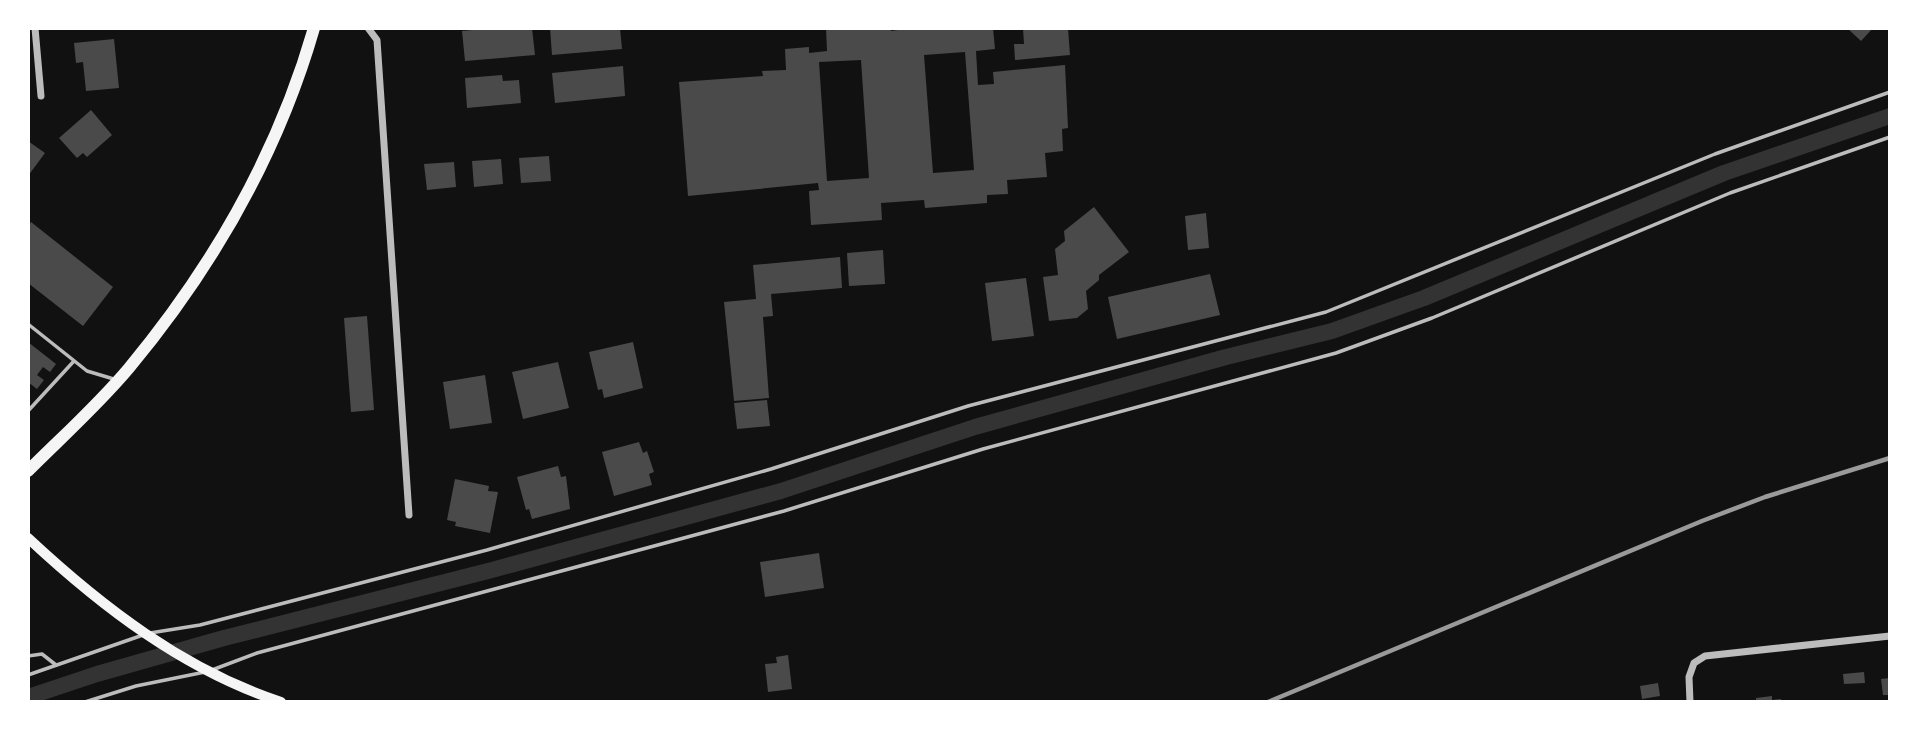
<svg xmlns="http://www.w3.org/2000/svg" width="1918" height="730" viewBox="0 0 1918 730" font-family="Ubuntu,sans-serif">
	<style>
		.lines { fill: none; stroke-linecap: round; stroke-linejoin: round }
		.canal { stroke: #333; stroke-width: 16 }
		.building { fill: #4a4a4a; fill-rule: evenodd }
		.service { stroke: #bcbcbc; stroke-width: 3.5 }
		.minor { stroke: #bcbcbc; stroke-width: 7 }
		.secondary { stroke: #f5f5f5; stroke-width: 10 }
		.primary { stroke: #f5f5f5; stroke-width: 12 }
		.rail { stroke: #9a9a9a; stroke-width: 4.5 }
	</style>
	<rect width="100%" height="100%" fill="#111"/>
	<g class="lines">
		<path class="canal" d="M28,697L97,674L224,638L492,570L781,491L975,427L1226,357L1332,331L1424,298L1724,173L1890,116"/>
	</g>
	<path class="building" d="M494,28H532L535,55L465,61L462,31Z
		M550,28H620L622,49L552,55Z
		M829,28H891V31L912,28H993L995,49L976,51L978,85L994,84L993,72L1065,65L1068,128L1062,129L1063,151L1045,153L1047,177L1007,180L1008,194L987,195V203L925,208L924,200L881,203L882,220L811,225L809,191L819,190L818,183L688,196L679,82L763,76L762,71L786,70L785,49L809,47V53L827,51L826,29ZM965,52L974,170L933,173L924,55ZM861,60L869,178L827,181L819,62Z
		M1023,28H1068L1070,55L1015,60L1014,44H1024Z
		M1847,28H1873L1861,41Z
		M114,39L119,88L86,91L83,62L76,63L74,43Z
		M623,66L625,96L555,103L552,73Z
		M502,75L503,81L519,80L521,103L467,108L465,78Z
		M91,110L112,135L87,157L83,153L77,158L59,138Z
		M28,141L45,153L28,176Z
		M549,156L551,181L521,183L519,158Z
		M501,159L503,184L474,187L472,161Z
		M454,162L456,187L427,190L424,164Z
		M1094,207L1129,252L1099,275V280L1086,291L1088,309L1077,318L1049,321L1043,277L1058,275L1055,249L1065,241L1064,231Z
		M1206,213L1209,248L1188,250L1185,216Z
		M31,222L113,287L83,326L28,283V226Z
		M883,250L885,284L849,286L847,253Z
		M840,257L842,288L771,294L773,316L763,317L769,398L734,401L724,302L756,299L753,265Z
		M1210,274L1220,315L1117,339L1108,297Z
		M1026,278L1034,336L992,341L985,283Z
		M367,316L374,410L351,412L344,318Z
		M28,342L56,364L50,372L43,367L37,375L44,380L37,389L28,382Z
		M633,342L643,388L604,398L602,389L598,390L589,352Z
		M558,362L569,408L523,419L512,372Z
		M485,375L492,423L450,429L443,382Z
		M767,400L770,426L737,429L734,403Z
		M639,442L643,453L647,451L654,472L649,474L652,485L614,496L602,452Z
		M558,466L561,477L566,476L570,509L532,519L529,509L526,510L517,477Z
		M455,479L489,486L488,491L498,492L490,533L455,526L456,522L447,520Z
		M819,553L824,588L765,597L760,562Z
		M788,655L792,689L768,692L765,664L777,663L776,657Z
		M1864,672L1865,683L1844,684L1843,674Z
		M1890,678V695H1883L1881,679Z
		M1658,683L1660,696L1642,699L1640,686Z
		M1772,696V700L1781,699V702H1756V698Z"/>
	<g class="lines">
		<path class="service" d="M28,324L87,371L117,380
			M28,411L74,361
			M150,633L200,625L487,550L771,469L968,406L1326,312L1715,154L1890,92
			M28,656L42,654L56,665
			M212,670L257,653L784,511L983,449L1336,353L1432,318L1730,193L1890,137
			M28,675L143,635
			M85,702L136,686L205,672"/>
		<path class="minor" d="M35,28L41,96
			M368,28L377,40L409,515
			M1690,702L1689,677L1694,663L1705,656L1890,636"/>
		<path class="secondary" d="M28,538C102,607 184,670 281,702"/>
		<path class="primary" d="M28,471C62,437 98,405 129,368C212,268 278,153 314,28"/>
		<path class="rail" d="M1268,702L1702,521L1765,497L1890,458"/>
	</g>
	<rect width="1918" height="730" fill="none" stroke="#ffffff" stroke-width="60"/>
</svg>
